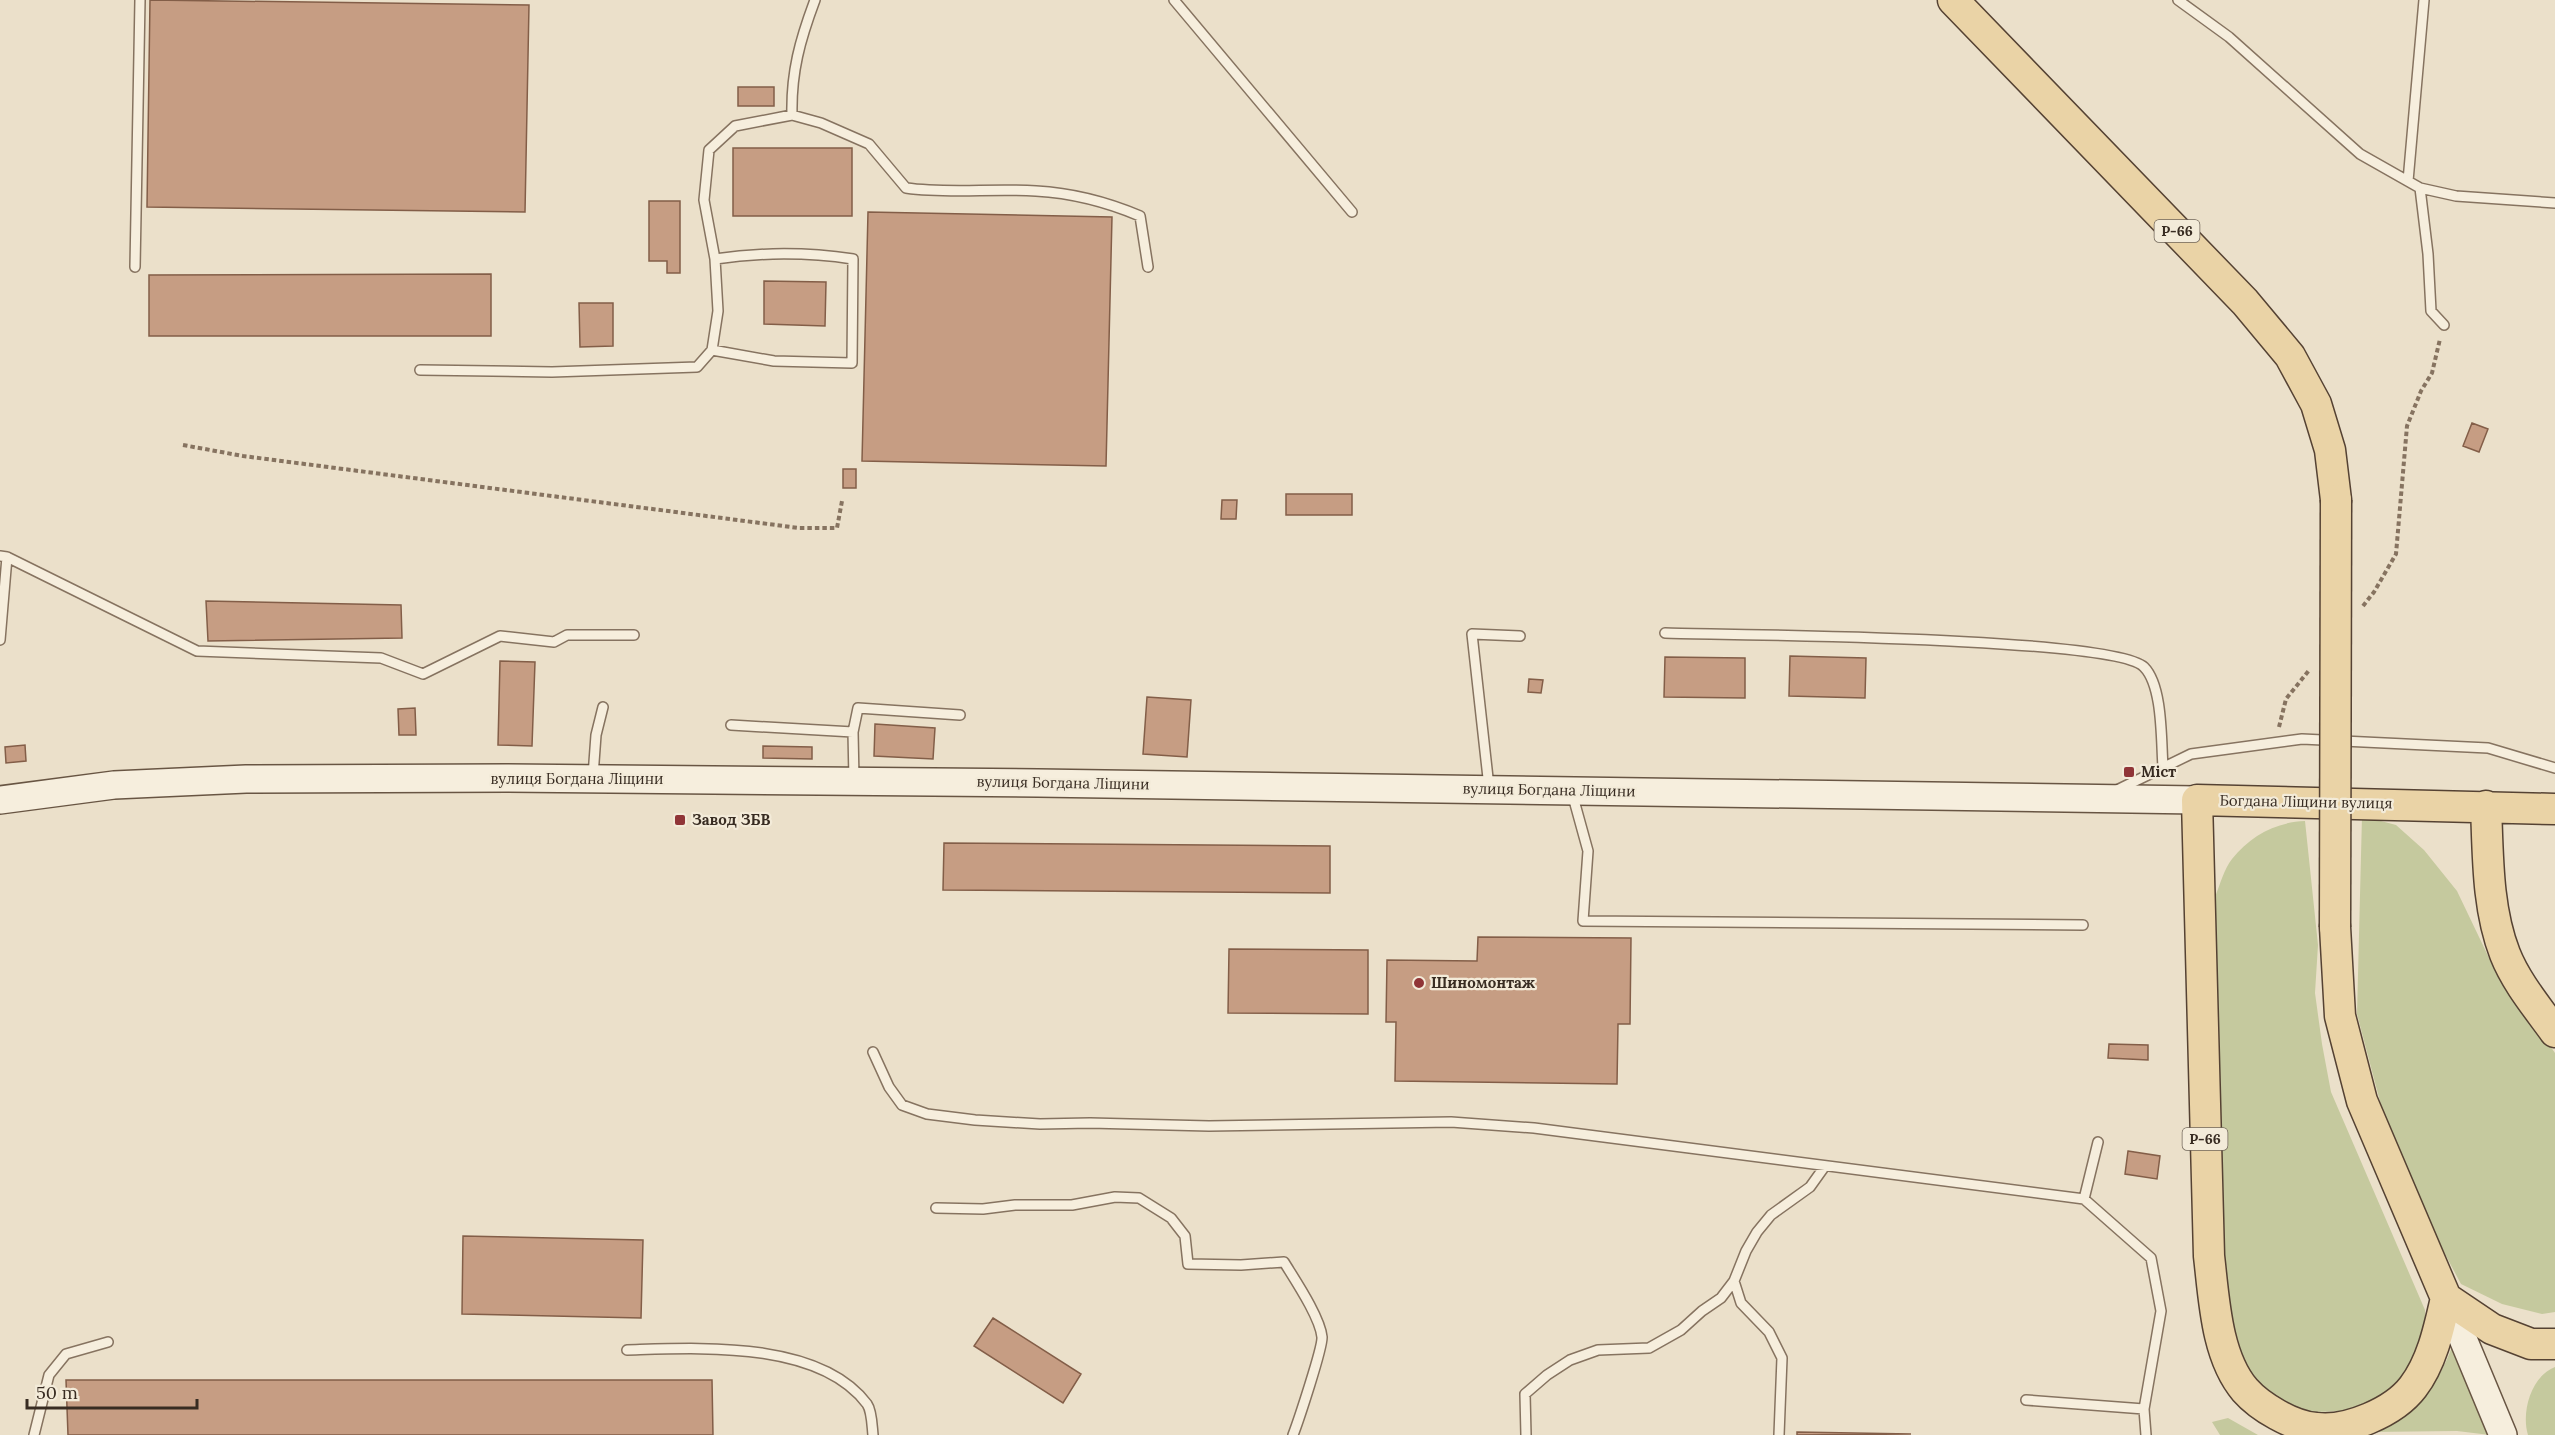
<svg xmlns="http://www.w3.org/2000/svg" width="2555" height="1435" viewBox="0 0 2555 1435" font-family="Lora,serif">
	<style>
		.green { fill: #c5c99e }
		.building { fill: #c69d83; stroke: #835e48; stroke-width: 1.5 }
		.lines { fill: none; stroke-linecap: round; stroke-linejoin: round }
		.service-casing { stroke: #867360; stroke-width: 12 }
		.secondary-casing { stroke: #685543; stroke-width: 30 }
		.primary-casing { stroke: #554233; stroke-width: 33 }
		.path { stroke: #867360; stroke-width: 4; stroke-dasharray: 4.5 3; stroke-linecap: butt }
		.service { stroke: #f6eedd; stroke-width: 9 }
		.secondary { stroke: #f6eedd; stroke-width: 27 }
		.primary { stroke: #ead3a6; stroke-width: 30 }
		.primary-bridge-casing { stroke: #554233; stroke-width: 33; stroke-linecap: butt }
		.primary-bridge { stroke: #ead3a6; stroke-width: 30 }
		.poi-dot { fill: #903537; stroke: #f3ebd9; stroke-width: 2 }
		.labels { text-anchor: middle; stroke-width: 4.5; stroke-linejoin: round; paint-order: stroke }
		.shield { fill: #f3ebd9; stroke: #706559; stroke-width: 1.5 }
		.shield-label { font-size: 14px; font-weight: bold; fill: #382c22 }
		.poi-label { font-size: 15px; font-weight: bold; fill: #382c22; stroke: #f3ebd9; text-anchor: start }
		.street-label { font-size: 15px; fill: #382c22; stroke: #f3ebd9 }
	</style>
	<rect width="100%" height="100%" fill="#ebe0ca"/>
	<path class="green" d="M2362,816L2396,825L2424,850L2457,891L2490,960L2555,1053V1312L2542,1314L2502,1304L2461,1284L2421,1209L2387,1128L2357,1014Z
		M2305,821L2318,945L2315,993L2322,1044L2331,1092L2425,1310V1322L2419,1347L2408,1371L2390,1391L2371,1402L2344,1411L2314,1412L2280,1409L2244,1379L2214,1259L2215,897C2220,885 2224,869 2232,859C2250,836 2276,822 2305,821Z
		M2453,1344L2490,1435L2457,1431L2370,1432C2414,1405 2435,1395 2453,1344Z
		M2555,1367V1435H2528C2521,1412 2531,1376 2555,1367Z
		M2228,1418L2258,1435H2220L2212,1422Z"/>
	<path class="building" d="M150,0L529,5L525,212L147,207Z
		M738,87H774V106H738Z
		M733,148H852V216H733Z
		M649,201H680V273H667V261H649Z
		M868,212L1112,217L1106,466L862,461Z
		M491,274V336H149V275Z
		M764,281L826,282L825,326L764,324Z
		M579,303H613V346L580,347Z
		M2472,423L2488,429L2479,452L2463,446Z
		M843,469H856V488H843Z
		M1286,494H1352V515H1286Z
		M1222,500H1237L1236,519H1221Z
		M206,601L401,605L402,638L208,641Z
		M1790,656L1866,658L1865,698L1789,696Z
		M1665,657L1745,658V698L1664,697Z
		M500,661L535,662L532,746L498,745Z
		M1529,679L1543,680L1541,693L1528,692Z
		M1147,697L1191,700L1187,757L1143,754Z
		M415,708L416,735H399L398,709Z
		M875,724L935,728L933,759L874,756Z
		M25,745L26,761L6,763L5,747Z
		M763,746L812,747V759L763,758Z
		M944,843L1330,846V893L943,890Z
		M1478,937L1631,938L1630,1024H1618L1617,1084L1395,1081L1396,1022H1386L1387,960L1477,961Z
		M1229,949L1368,950V1014L1228,1013Z
		M2109,1044L2148,1045V1060L2108,1058Z
		M2128,1151L2160,1156L2157,1179L2125,1174Z
		M463,1236L643,1240L641,1318L462,1314Z
		M993,1318L1081,1374L1063,1403L974,1346Z
		M66,1380H712L713,1435H68Z
		M1797,1432L1911,1434L1797,1435Z"/>
	<g class="lines">
		<defs>
			<path id="service" d="M1174,0L1352,212
				M2178,0L2229,37L2360,154L2420,188L2456,196L2555,203
				M792,115L821,123L869,144L906,188C949,194 992,188 1036,191C1072,193 1107,202 1140,216L1148,267
				M2408,181L2424,0
				M2420,188L2428,254L2431,311L2444,325
				M135,267L140,0
				M712,350L774,361L852,363L853,259C806,252 762,252 715,259
				M420,370L552,372L697,367L712,350L718,311L715,259L704,200L709,150L735,126L792,115C791,72 800,40 815,0
				M0,556L7,557L0,640
				M7,557L197,651L381,658L423,674L500,636L554,642L567,635H634
				M1665,633C1731,635 2114,637 2144,667C2163,686 2161,741 2163,767
				M731,725L853,732
				M593,776L596,735L603,707
				M854,779L853,732L858,708L960,715
				M1489,787L1472,634L1520,636
				M2117,790L2191,754L2302,739L2488,748L2555,768
				M1572,793L1588,851L1583,921L2083,925
				M873,1052L889,1087L902,1105L927,1114L975,1120L1040,1124L1090,1123L1209,1126L1451,1122L1534,1128L2084,1199L2151,1258L2161,1311L2144,1409L2146,1435
				M2084,1199L2098,1142
				M936,1208L983,1209L1015,1205H1072L1115,1197L1139,1198L1171,1218L1185,1236L1188,1264L1241,1265L1284,1262C1295,1280 1320,1317 1322,1337C1323,1347 1298,1422 1293,1435
				M1734,1281L1741,1303L1769,1332L1782,1358L1779,1435
				M627,1350C698,1348 819,1340 867,1404C872,1411 872,1426 873,1435
				M2026,1400L2144,1409
				M34,1435L49,1375L66,1354L108,1342
				M1526,1435L1525,1394L1547,1375L1570,1360L1598,1350L1649,1348L1681,1330L1702,1311L1721,1298L1734,1281L1746,1251L1757,1232L1771,1215L1810,1187L1825,1166"/>
			<path id="secondary" d="M0,800L114,785L246,779L508,778L1038,783L2197,800
				M2446,1298L2503,1435"/>
			<path id="primary" d="M1953,0L2245,302L2290,356L2316,404L2330,450L2336,500
				M2486,806C2488,855 2487,908 2505,954C2516,982 2537,1007 2555,1032
				M2335,927L2340,1016L2362,1101L2446,1298L2492,1329L2531,1344H2555
				M2446,1298C2439,1329 2432,1362 2413,1387C2394,1412 2347,1432 2316,1428C2292,1426 2260,1407 2245,1390C2216,1356 2214,1298 2209,1256L2197,800L2555,809"/>
		</defs>
		<use href="#service" class="service-casing"/>
		<use href="#secondary" class="secondary-casing"/>
		<use href="#primary" class="primary-casing"/>
		<path class="path" d="M183,445L243,456L799,528H837L842,501
			M2363,606L2374,592L2396,554L2407,426L2421,391L2432,373L2440,339
			M2279,727L2286,699L2310,669"/>
		<use href="#service" class="service"/>
		<use href="#secondary" class="secondary"/>
		<use href="#primary" class="primary"/>
		<defs>
			<path id="primary-bridge" d="M2335,927L2336,500"/>
		</defs>
		<use href="#primary-bridge" class="primary-bridge-casing"/>
		<use href="#primary-bridge" class="primary-bridge"/>
	</g>
	<g class="poi-dot">
		<rect x="2123" y="766" width="12" height="12" rx="3"/>
		<rect x="674" y="814" width="12" height="12" rx="3"/>
		<circle cx="1419" cy="983" r="6"/>
	</g>
	<g class="labels">
		<g class="shield">
			<rect x="2154.5" y="220" width="45" height="22" rx="4.5"/>
			<rect x="2182.5" y="1128" width="45" height="22" rx="4.5"/>
		</g>
		<g class="shield-label">
			<text x="2177" y="236">Р-66</text>
			<text x="2205" y="1144">Р-66</text>
		</g>
		<g class="poi-label">
			<text x="2141" y="777">Міст</text>
			<text x="692" y="825">Завод ЗБВ</text>
			<text x="1431" y="988">Шиномонтаж</text>
		</g>
		<g class="street-label">
			<text x="577" y="784">вулиця Богдана Ліщини</text>
			<text transform="translate(1063 783) rotate(1)" y="5">вулиця Богдана Ліщини</text>
			<text transform="translate(1549 790) rotate(1)" y="5">вулиця Богдана Ліщини</text>
			<text transform="translate(2306 802) rotate(1)" y="5">Богдана Ліщини вулиця</text>
		</g>
	</g>
	<path d="M27 1399v9h170v-9" fill="none" stroke="#382c22" stroke-width="3"/>
	<text x="36" y="1399" font-size="18" fill="#382c22" stroke="#f3ebd9" stroke-width="4.5" paint-order="stroke">50 m</text>
</svg>
